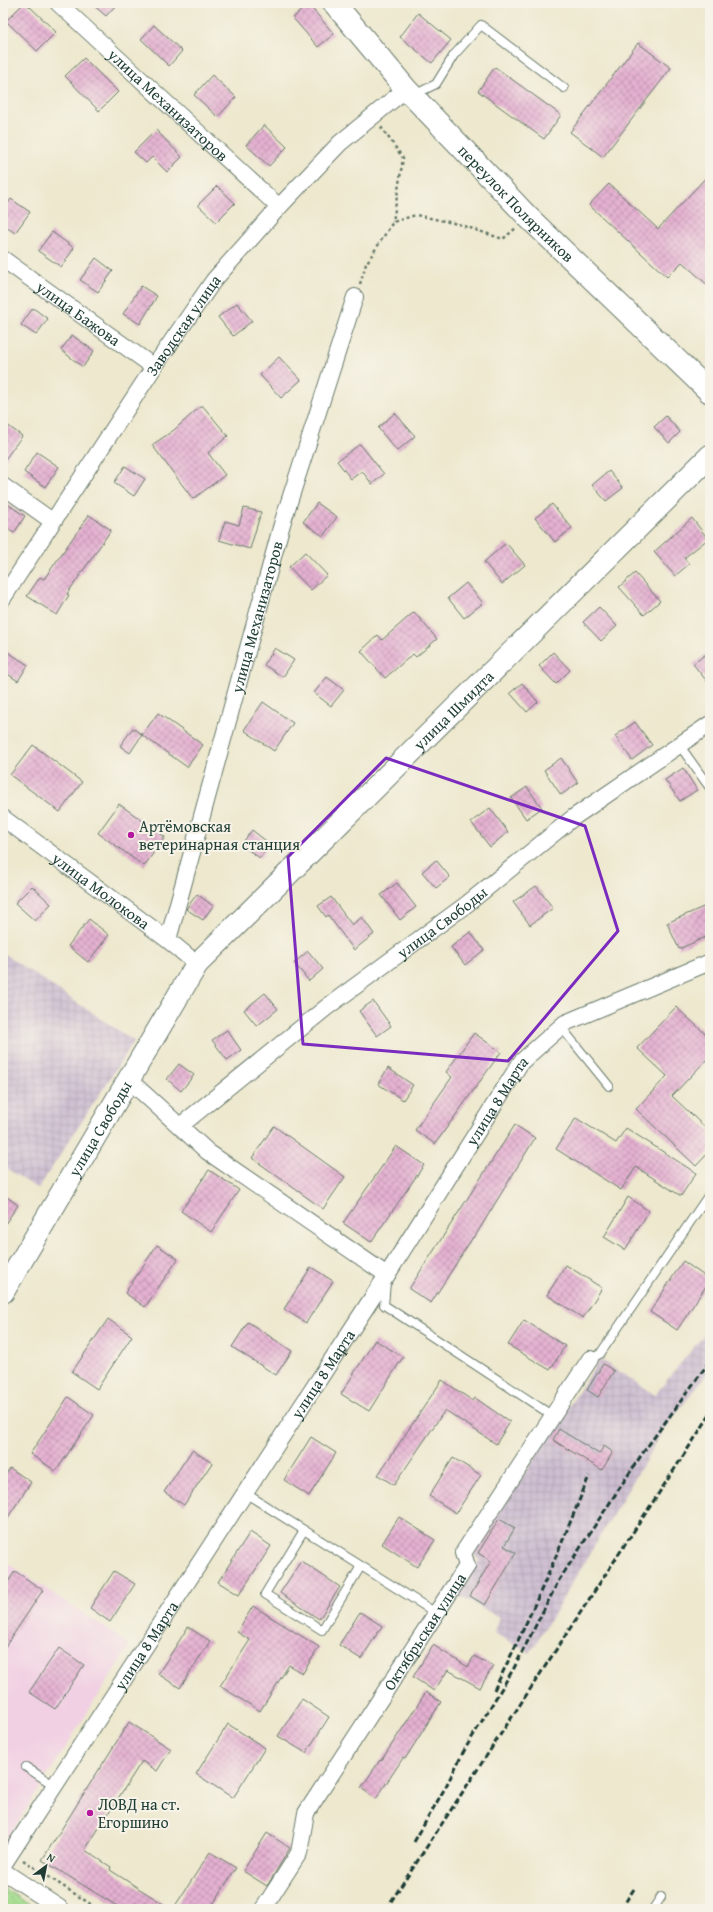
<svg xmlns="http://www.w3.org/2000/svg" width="713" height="1912" viewBox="0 0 713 1912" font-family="'Gentium Book Plus',serif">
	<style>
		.built { fill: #f1d0e3 }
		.industrial { fill: url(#industrial-grid) }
		.park { fill: url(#park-dots); stroke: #628c61 }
		.building { fill: url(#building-cross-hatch) }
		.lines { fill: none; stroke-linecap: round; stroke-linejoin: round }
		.lane-casing { stroke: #67796a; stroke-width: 10 }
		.street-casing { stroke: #67796a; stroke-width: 18 }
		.secondary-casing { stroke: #67796a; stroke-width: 24 }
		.path { stroke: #67796a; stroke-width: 2.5; stroke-dasharray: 3 3; stroke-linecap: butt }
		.lane { stroke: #fff; stroke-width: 8 }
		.street { stroke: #fff; stroke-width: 16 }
		.secondary { stroke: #fff; stroke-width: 22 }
		.rail { stroke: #1f3d34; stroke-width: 3; stroke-dasharray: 6 3; stroke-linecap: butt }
		.marked { fill: none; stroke: #7b2cbf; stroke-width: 3; stroke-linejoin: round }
		.poi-dot { fill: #b5179e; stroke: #f7f3e8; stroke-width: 1.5 }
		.labels { text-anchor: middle; stroke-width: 4; stroke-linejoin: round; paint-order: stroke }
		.street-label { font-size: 16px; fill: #1f3d34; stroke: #f7f3e8 }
		.poi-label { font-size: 16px; fill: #1f3d34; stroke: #f7f3e8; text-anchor: start }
	</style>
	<defs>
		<pattern id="industrial-grid" width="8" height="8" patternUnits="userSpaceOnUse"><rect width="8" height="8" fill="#cebed1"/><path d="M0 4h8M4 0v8" fill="none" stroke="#b0a4b4"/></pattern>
		<pattern id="park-dots" width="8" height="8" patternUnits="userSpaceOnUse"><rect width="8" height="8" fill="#a4dc8e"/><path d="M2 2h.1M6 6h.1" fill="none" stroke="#85b475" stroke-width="1.8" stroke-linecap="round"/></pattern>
		<pattern id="building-cross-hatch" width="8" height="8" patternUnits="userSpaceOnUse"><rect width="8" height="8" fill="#e5b1d2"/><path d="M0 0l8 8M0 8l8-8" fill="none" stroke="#b991ab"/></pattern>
	</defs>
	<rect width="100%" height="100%" fill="#f7f3e8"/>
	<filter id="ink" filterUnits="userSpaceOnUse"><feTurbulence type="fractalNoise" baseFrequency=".025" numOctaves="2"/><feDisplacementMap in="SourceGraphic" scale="8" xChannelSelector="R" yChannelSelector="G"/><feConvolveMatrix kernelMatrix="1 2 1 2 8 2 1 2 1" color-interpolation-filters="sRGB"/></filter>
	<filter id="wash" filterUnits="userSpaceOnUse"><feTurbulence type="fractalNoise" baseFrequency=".012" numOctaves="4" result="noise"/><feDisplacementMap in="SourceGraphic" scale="16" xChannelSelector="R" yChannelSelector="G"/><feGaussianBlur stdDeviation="0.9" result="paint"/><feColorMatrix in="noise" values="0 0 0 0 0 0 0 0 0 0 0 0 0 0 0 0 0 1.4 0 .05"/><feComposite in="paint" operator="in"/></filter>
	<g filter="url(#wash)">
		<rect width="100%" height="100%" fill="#ede8ce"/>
		<path class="built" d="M3,1560L130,1645L5,1843L3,1842Z"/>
		<path class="industrial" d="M3,953L134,1041L38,1189L3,1166Z
			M710,1327V1370L665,1428L530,1653L494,1633L499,1617L459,1596L479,1560L473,1552L600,1359L655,1395Z"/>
		<path class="park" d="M3,1888L36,1909H3Z"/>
		<g id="blocks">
			<path class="building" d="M24,3H26L56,32L37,51L6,21Z
				M91,3H118L106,16Z
				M308,4L334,34L318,47L293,18Z
				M418,13L451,40L432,63L400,37Z
				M154,25L182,51L169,66L141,39Z
				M638,43L671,68L603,157L570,132Z
				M84,58L118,92L99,111L65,76Z
				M495,67L561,115L544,139L478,91Z
				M212,75L236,97L218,117L194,95Z
				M264,125L287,147L269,166L246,145Z
				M156,130L182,157L167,172L152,157L146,163L134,152Z
				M710,173V287L682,262L667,277L589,205L609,184L658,229Z
				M217,186L235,203L216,222L198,205Z
				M11,199L30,212L15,233L3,225V211Z
				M52,232L74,248L61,267L38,251Z
				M96,258L113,271L98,292L80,280Z
				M141,286L157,296L140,324L123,314Z
				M237,303L252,321L233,336L218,317Z
				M33,308L48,319L36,335L21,325Z
				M72,335L94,351L83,367L61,350Z
				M279,357L301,380L281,398L260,375Z
				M202,405L228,436L208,453L225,475L193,499L152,445L174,430Z
				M395,413L415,436L397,451L378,428Z
				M666,416L680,432L669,443L654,427Z
				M3,422L22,436L3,462Z
				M360,444L384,474L372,484L362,471L351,479L337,461Z
				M37,452L59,467L45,487L24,472Z
				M125,466L145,479L134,496L114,483Z
				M609,471L623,488L606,501L592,485Z
				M3,501L25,516L14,533L3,526Z
				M317,503L337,517L323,536L303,522Z
				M552,504L572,528L555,542L535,518Z
				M244,508L261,512L250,549L219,540L225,521L239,525Z
				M89,515L111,530L67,594L69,595L57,615L27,596L40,577L44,579Z
				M692,518L708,539L684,558L689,564L675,576L654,552Z
				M506,543L525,565L502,584L484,562Z
				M305,552L327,575L311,590L289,567Z
				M635,573L660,601L644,615L619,587Z
				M466,583L483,603L464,618L448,598Z
				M599,607L617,626L601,641L583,622Z
				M414,612L437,639L416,657L413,654L385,678L361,651L378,635L382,640Z
				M275,648L294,660L283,677L264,665Z
				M3,649L28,665L18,681L3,671Z
				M710,651V685L693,664Z
				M553,652L570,670L556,684L539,666Z
				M327,677L344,690L331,706L314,693Z
				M522,683L538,702L527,712L510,693Z
				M263,702L293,723L274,751L244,730Z
				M158,713L203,745L187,767L142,735Z
				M635,722L652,745L632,760L615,736Z
				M133,728L142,735L130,753L120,746Z
				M33,745L82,782L60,812L10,775Z
				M561,758L578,783L561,795L544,770Z
				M683,768L697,790L680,801L665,780Z
				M527,787L542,808L526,819L511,798Z
				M119,804L165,837L144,866L98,833Z
				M490,808L508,832L490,847L471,822Z
				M252,830L270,844L260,858L241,845Z
				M436,860L450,877L436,888L422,872Z
				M397,883L416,907L400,920L381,895Z
				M32,886L51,904L35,921L15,903Z
				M536,886L553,908L530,925L513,902Z
				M197,894L213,906L203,920L186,909Z
				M331,897L352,925L362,917L374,934L354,950L328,915L326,917L318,906Z
				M710,904V935L679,949L667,923Z
				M89,919L109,935L88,962L68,946Z
				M470,932L484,950L465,965L451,947Z
				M308,951L323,969L309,981L294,963Z
				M265,993L278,1009L257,1026L244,1010Z
				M373,1001L391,1026L377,1036L359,1011Z
				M676,1007L710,1038V1056L672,1096L710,1132V1151L696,1166L636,1109L667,1076L637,1048Z
				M227,1030L241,1050L227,1060L212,1040Z
				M474,1033L501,1052L435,1144L415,1130L452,1077L446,1072Z
				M179,1064L194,1075L181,1091L167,1079Z
				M388,1068L413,1085L403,1100L378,1084Z
				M576,1118L616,1143L626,1128L696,1173L681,1196L636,1167L621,1190L556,1149Z
				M515,1125L535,1138L474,1238L473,1237L431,1303L409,1289Z
				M274,1126L345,1177L323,1209L252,1158Z
				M396,1146L424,1165L371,1242L343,1223Z
				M209,1170L239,1190L211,1232L181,1211Z
				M3,1194L18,1205L3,1227Z
				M628,1197L649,1211L625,1250L604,1237Z
				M157,1245L178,1259L145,1307L125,1293Z
				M683,1261L710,1280L677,1330L650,1312Z
				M566,1265L602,1288L583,1318L547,1295Z
				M311,1267L333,1281L306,1323L284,1309Z
				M108,1319L132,1336L97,1389L72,1372Z
				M524,1320L565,1346L550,1370L508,1345Z
				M248,1322L292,1351L276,1375L232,1347Z
				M375,1340L403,1357L369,1411L341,1394Z
				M603,1364L614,1371L598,1397L587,1390Z
				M442,1380L473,1401L475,1398L510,1422L496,1444L445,1410L394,1485L378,1475Z
				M68,1397L94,1415L56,1471L30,1454Z
				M559,1429L599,1454L604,1446L613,1452L602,1470L553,1440Z
				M311,1437L336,1453L309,1496L284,1480Z
				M192,1450L212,1463L184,1505L164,1492Z
				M453,1458L481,1475L456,1513L429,1496Z
				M10,1468L31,1482L3,1525V1479Z
				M399,1517L435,1540L417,1567L382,1544Z
				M499,1519L515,1528L504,1546L516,1553L485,1605L470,1596L491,1561L478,1553Z
				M250,1532L271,1546L239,1595L218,1582Z
				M301,1561L340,1587L319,1619L280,1593Z
				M15,1571L43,1590L3,1650V1590Z
				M114,1571L135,1584L110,1622L90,1608Z
				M253,1606L319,1647L303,1673L289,1665L260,1711L220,1686L250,1640L237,1632Z
				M360,1612L382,1626L361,1659L339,1645Z
				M188,1627L210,1641L180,1688L158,1674Z
				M433,1645L468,1667L474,1656L493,1666L480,1688L448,1670L434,1691L413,1677Z
				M59,1648L84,1665L55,1709L29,1692Z
				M426,1692L441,1702L405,1759L403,1758L376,1799L361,1788L380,1760L381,1761Z
				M302,1699L329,1717L306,1753L278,1736Z
				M129,1722L171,1749L157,1771L142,1761L85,1850L111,1867L110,1870L171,1909H122L42,1860Z
				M228,1724L265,1748L233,1798L196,1774Z
				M267,1833L290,1848L267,1886L243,1871Z
				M210,1852L236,1868L210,1909H173Z"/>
		</g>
	</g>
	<g filter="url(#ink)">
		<use href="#blocks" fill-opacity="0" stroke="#67796a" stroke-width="1"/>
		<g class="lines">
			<defs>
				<path id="lane" d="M414,95L436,84L454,55L481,25L564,88
					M680,746L710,788
					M561,1027L609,1086
					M386,1282L384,1305L553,1416
					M590,1359L600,1354L710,1193
					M245,1493L436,1613
					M304,1530L265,1594L322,1630L361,1566
					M26,1767L55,1786
					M653,1909L661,1897"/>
				<g id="street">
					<path id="s1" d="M58,3L279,207"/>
					<path id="s2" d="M3,259L154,367"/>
					<path d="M3,486L52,521"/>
					<path id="s3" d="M3,598L154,367L214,280L279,207L340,143L406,89"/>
					<path id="s4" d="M3,818L168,940L197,964"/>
					<path id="s5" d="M168,940L282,524L355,297"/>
					<path d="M129,1080L208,1152L387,1275"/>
					<path id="s6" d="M180,1126L327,1007L467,904L574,817L710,724"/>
					<path id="s7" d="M3,1865L387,1275L521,1062L565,1023L710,962"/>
					<path d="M3,1871L61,1909"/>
					<path id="s8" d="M263,1909L299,1853L306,1813L467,1566L463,1553L590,1359"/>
				</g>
				<g id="secondary">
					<path id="s9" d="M334,3L406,89L529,218L710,392"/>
					<path id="s10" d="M3,1292L197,964L710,456"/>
				</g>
			</defs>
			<use href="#lane" class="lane-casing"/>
			<use href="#street" class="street-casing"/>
			<use href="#secondary" class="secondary-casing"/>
			<path class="path" d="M381,127L403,158L393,222
				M360,284L366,264L393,222L416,215L458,224L503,239L516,228
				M23,1860L98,1909
				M3,1902L7,1909"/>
			<use href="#lane" class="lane"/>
			<use href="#street" class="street"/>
			<use href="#secondary" class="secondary"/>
			<path class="rail" d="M494,1690C529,1620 560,1549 589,1476
				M462,1754L514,1668L559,1580L642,1454L710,1361
				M414,1842L445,1788L465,1749
				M386,1909L710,1415
				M621,1909L634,1889
				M662,1909L663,1908"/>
		</g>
	</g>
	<path class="marked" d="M386,758L585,826L618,931L508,1061L303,1044L288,857Z"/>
	<g class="poi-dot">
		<circle cx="131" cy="835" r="4"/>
		<circle cx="90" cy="1813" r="4"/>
	</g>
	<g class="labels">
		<g class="street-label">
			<text dy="6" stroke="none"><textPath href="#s1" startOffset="150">улица Механизаторов</textPath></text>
			<text dy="6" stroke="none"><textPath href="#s9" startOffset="271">переулок Полярников</textPath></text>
			<text dy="6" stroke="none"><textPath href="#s2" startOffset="93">улица Бажова</textPath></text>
			<text dy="6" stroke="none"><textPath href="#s3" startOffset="327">Заводская улица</textPath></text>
			<text dy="6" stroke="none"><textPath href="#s5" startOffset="335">улица Механизаторов</textPath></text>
			<text dy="6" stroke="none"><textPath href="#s10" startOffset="742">улица Шмидта</textPath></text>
			<text dy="6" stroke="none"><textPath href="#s4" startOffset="122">улица Молокова</textPath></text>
			<text dy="6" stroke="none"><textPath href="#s6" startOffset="332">улица Свободы</textPath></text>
			<text dy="6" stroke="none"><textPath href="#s7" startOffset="910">улица 8 Марта</textPath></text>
			<text dy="6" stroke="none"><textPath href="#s10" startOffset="190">улица Свободы</textPath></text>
			<text dy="6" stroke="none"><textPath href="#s7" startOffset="586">улица 8 Марта</textPath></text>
			<text dy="6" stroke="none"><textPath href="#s8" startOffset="324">Октябрьская улица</textPath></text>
			<text dy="6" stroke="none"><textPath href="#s7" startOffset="262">улица 8 Марта</textPath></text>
		</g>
		<g class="poi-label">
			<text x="139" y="832">Артёмовская<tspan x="139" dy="18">ветеринарная станция</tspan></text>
			<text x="98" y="1810">ЛОВД на ст.<tspan x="98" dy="18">Егоршино</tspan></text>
		</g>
	</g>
	<rect width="713" height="1912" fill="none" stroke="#f7f3e8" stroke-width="16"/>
	<g transform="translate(46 1866) rotate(32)" stroke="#f7f3e8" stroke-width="3" paint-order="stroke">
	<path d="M0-3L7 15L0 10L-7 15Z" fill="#1f3d34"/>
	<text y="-6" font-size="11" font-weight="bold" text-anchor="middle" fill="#1f3d34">N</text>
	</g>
</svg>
